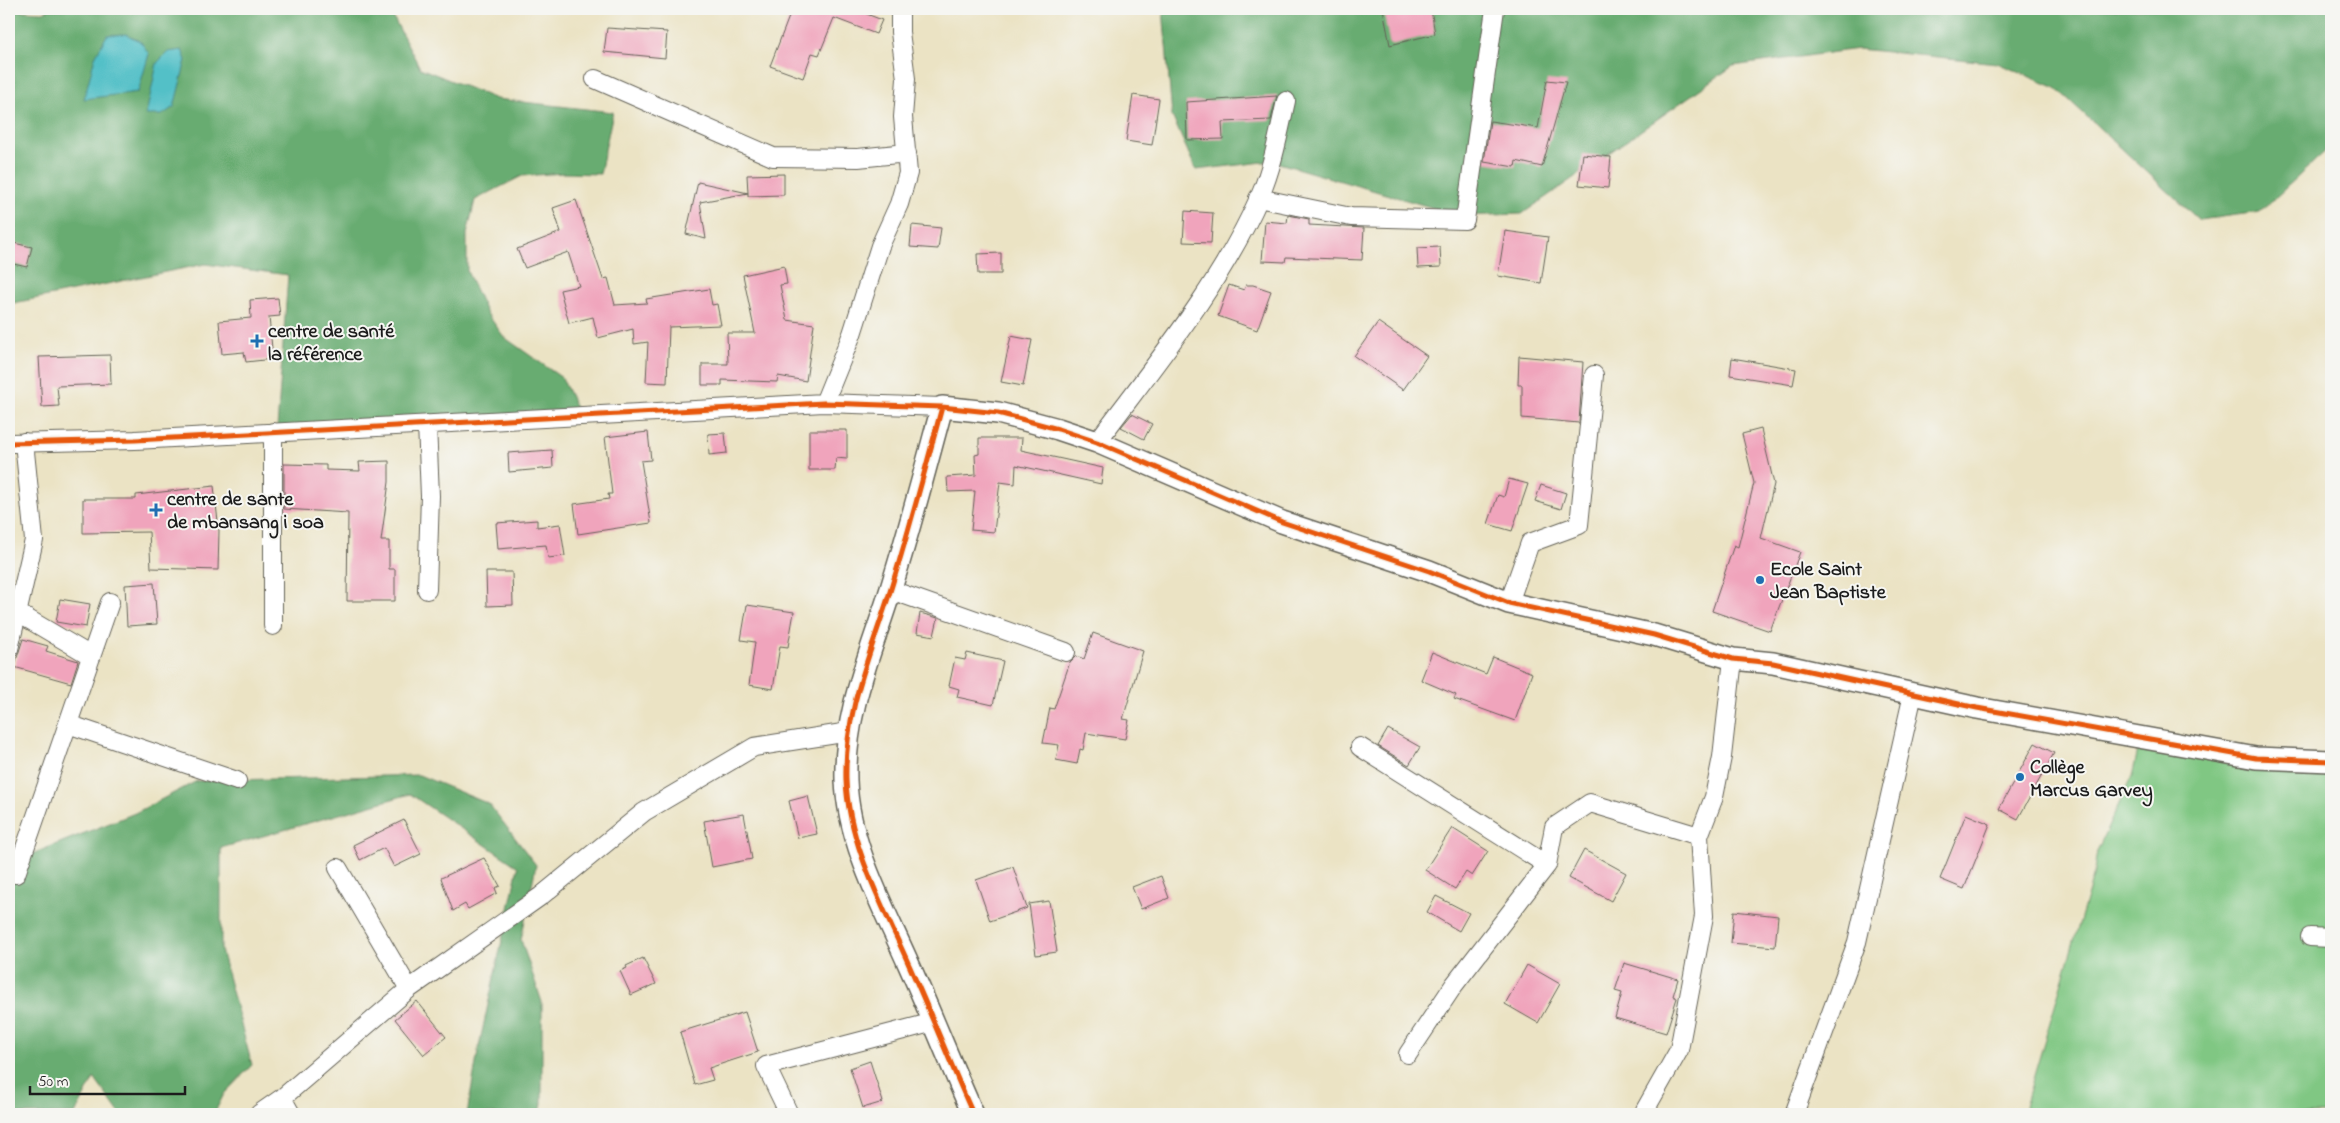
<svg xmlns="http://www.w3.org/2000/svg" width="2340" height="1123" viewBox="0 0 2340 1123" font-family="'Indie Flower',sans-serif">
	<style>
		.green { fill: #80c783; stroke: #4e7250 }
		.forest { fill: #68ac71; stroke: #426446 }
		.water { fill: #52c0c7; stroke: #376e72 }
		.building { fill: #f0a4bc }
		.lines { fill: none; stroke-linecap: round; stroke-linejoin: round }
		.minor-casing { stroke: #646257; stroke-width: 20 }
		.tertiary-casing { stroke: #646257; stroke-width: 24 }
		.minor { stroke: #fff; stroke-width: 18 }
		.tertiary { stroke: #fff; stroke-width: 21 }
		.cycleway-casing { stroke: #f6f6f2; stroke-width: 8 }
		.cycleway { stroke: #e8590c; stroke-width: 5 }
		.poi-dot { fill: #1f6fb2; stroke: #f6f6f2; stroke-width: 2 }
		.labels { text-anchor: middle; stroke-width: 4; stroke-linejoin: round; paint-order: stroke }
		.poi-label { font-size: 20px; font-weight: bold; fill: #1c1c1c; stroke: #f6f6f2; text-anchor: start }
	</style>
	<rect width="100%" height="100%" fill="#f6f6f2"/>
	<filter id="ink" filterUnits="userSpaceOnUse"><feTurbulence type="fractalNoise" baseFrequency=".02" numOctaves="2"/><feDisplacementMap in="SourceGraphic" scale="10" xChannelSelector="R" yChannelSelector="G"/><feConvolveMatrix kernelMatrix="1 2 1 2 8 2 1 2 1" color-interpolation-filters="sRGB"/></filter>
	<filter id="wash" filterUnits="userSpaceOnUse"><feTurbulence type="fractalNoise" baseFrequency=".0096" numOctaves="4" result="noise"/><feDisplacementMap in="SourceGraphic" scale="20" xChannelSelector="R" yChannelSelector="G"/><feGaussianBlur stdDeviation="1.12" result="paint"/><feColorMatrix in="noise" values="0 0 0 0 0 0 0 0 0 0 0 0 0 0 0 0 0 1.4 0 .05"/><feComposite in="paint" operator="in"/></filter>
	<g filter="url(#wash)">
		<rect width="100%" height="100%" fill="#ebe3c4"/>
		<path class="green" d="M2141,738L2331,761V1114H2029L2025,1106L2093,877L2097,851L2132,776Z"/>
		<path class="forest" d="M50,9H389L420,68L496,99L613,112L600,174L564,173L522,176L475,200L467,234V271L486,312L504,337L562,378L581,418L277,428L288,275L205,264L9,304V10L43,12Z
			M1163,9H2331V146L2260,212L2199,220L2056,88L1997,63L1858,49L1733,66L1522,214L1461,216L1272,161L1196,170L1172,116Z
			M419,775L489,804L536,865L521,940L542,1002V1103L540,1114H467L479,1046L518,867L410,794L221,848V950L252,1065L224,1094L214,1114H120L94,1078L75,1114H9V863L135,813L197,781Z"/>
		<path class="water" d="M126,34L141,42L149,54L138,92L84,99L95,57L107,35Z
			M182,50L186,60L174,107L162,115H146L157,63L168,52Z"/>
		<g id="blocks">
			<path class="building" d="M792,9H854L882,20L876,34L834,18L819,55L812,53L803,78L770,66Z
				M1383,9H1431L1435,34L1390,45Z
				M607,28L667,32L665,58L604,52Z
				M1547,80L1566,82L1542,167L1516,161L1515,167L1484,162L1490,121L1538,128Z
				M1133,95L1159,99L1152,145L1126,141Z
				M1277,96L1271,120L1222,122L1223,139L1187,140L1186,102Z
				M1583,154L1611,157L1608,188L1579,185Z
				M784,174V195L748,196V193L700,202L706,239L686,234L698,182L748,193L747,175Z
				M576,200L603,279L608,278L615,305L647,303L646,299L709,289L712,305L717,304L721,325L669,327L667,383L646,382L648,342L634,344L633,329L598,338L593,317L569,323L560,290L579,286L568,252L525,268L517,249L561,232L553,208Z
				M1185,211L1213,213L1211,243L1183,242Z
				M1288,215L1309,219V225L1364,228L1362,260L1286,257L1285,262L1262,261L1265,221L1287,223Z
				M912,225L941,228L938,249L910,247Z
				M1505,231L1548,237L1541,283L1498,276Z
				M9,242L32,247L27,267L9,263Z
				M1440,247L1441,267L1418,268L1417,248Z
				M1001,253V274H978L977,254Z
				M784,266L787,284L780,285L787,320L814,324L806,381L778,376L777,382L722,380V385H702V364H728L727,333H755L743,275Z
				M1229,285L1244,290L1246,285H1253L1271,291L1257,330L1218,316Z
				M278,298L280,316L269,317L273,359L246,362L244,352L222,354L219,321L251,318L250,300Z
				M1378,322L1427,356L1403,390L1354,356Z
				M1011,336L1032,340L1023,386L1001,382Z
				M110,355L111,384L57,386L59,406L42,407L39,357Z
				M1519,356L1583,362L1579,423L1522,418V385H1518Z
				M1732,358L1796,369L1793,385L1730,375Z
				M1132,414L1152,424L1144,439L1121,427Z
				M1761,429L1774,484L1761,538L1800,552L1770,631L1712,611L1734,545L1738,547L1754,483L1742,434Z
				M809,430H847V459L836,458L835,470H809Z
				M648,432L651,460L641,461L651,523L578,534L574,504L609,499L608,494H612L605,437Z
				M725,433L727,453L709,455L708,434Z
				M979,438H1022L1021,450L1103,468L1101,484L1016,465L1015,484L1000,482L994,532L971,530L975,491L948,492L947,477L976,475L975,455L979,454Z
				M552,450L553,468L509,472L508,453Z
				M389,461V482L381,541H389V569H395V601H347L348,513L284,509V464L326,465V470L360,471L359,462Z
				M1509,479L1528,484L1512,531L1488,524L1498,495L1504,497Z
				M1541,485L1566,493L1561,509L1535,501Z
				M214,486L219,531L218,570L151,568L149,532L83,533V499H136V495Z
				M537,520V527L560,524L565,556L548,558L546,545L498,549L496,523Z
				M486,572H512L513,605L487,606Z
				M154,583L157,624L127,626L125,585Z
				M60,599L90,604L86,627L56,622Z
				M747,605L794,612L788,647L780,646L773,689L749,685L755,642L741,640Z
				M920,613L938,618L934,636L917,633Z
				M1093,633L1143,651L1123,719L1129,720L1125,739L1086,733L1083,750L1080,749L1077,764L1056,760L1059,745L1043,743L1050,708L1054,709L1070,662L1076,656L1084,659Z
				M23,639L48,646L46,651L78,661L71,683L14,667Z
				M1432,652L1486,674L1493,657L1532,673L1515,721L1454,699L1456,695L1421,680Z
				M967,653L1003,661L993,705L957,697L959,689L949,686L955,658L965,660Z
				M1388,729L1420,747L1409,765L1378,746Z
				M2035,743L2054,753L2018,819L1999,809Z
				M808,796L817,834L798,838L789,801Z
				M744,814L752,859L712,867L704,821Z
				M1966,814L1990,824L1964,889L1940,879Z
				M404,820L421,854L394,867L384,848L360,860L353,845Z
				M1452,828L1488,851L1472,876L1466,872L1455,889L1425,870Z
				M1584,850L1626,873L1611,901L1569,878Z
				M484,858L500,886L495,888L497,893L468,909L465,904L453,911L441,878Z
				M1013,867L1027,908L990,921L976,880Z
				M1161,876L1169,898L1141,909L1132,887Z
				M1436,896L1469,913L1459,931L1427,912Z
				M1049,901L1057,952L1036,955L1029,904Z
				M1734,911L1778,916L1775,947L1731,943Z
				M643,958L656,984L631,995L620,971L627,968L626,966Z
				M1624,963L1678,979L1673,996L1677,998L1666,1033L1615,1018L1622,993L1615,991Z
				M1527,965L1560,984L1538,1023L1505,1004Z
				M417,1001L446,1037L424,1055L395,1019Z
				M745,1012L758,1052L709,1068L713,1080L695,1085L680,1032Z
				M870,1061L883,1102L863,1108L850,1068Z"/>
		</g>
	</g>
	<g filter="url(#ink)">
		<use href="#blocks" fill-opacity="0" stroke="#646257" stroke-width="1"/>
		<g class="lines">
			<defs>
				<path id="minor" d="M595,79L773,157L858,158L907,153
					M1258,198L1351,217L1465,220L1495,9
					M824,403L852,334L880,246L899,204L908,173L903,117L906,79L900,32V9
					M427,424L430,496L427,590
					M273,432V626
					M1097,442C1155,364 1220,286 1260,196C1273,166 1279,132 1286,101
					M9,443L135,440L824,403L942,407
					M891,590L1066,652
					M1509,603L1530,543L1579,525L1594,375
					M18,613L91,656
					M9,649L34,540L24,442
					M68,724L237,781
					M1360,747L1547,865
					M338,868L409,989
					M16,874L110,602
					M2310,937L2331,938
					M1408,1054L1454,985L1547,865L1554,827L1590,803L1699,836
					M282,1098L291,1114
					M1645,1110L1679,1050L1704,916L1699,836L1714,797L1722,757L1733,659
					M259,1114L282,1098L409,989L541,896L644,812L754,747L849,732
					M789,1114L766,1066L934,1022
					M1794,1114L1857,942L1913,694"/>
				<path id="tertiary" d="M973,1114C951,1065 931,1014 909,965C884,908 848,844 846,780C844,708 873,649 893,582C911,524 926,466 942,407L998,413L1058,429L1097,442L1282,522L1429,571L1509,603L1654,635L1733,659L1773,663L1977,708L2256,758L2331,761"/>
			</defs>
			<use href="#minor" class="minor-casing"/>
			<use href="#tertiary" class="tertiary-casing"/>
			<use href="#minor" class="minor"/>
			<use href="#tertiary" class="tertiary"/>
			<defs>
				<path id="cycleway" d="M942,407C926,466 911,524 893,582C873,649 844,708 846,780C848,844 884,908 909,965C931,1014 951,1065 973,1114
					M9,443L135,440L824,403L942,407L998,413L1058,429L1097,442L1282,522L1429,571L1509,603L1654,635L1733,659L1773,663L1977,708L2256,758L2331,761"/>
			</defs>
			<use href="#cycleway" class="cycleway-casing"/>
			<use href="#cycleway" class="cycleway"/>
		</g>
	</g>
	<g class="poi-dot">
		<path d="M254.5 333.5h5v5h5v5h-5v5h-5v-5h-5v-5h5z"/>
		<path d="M153.5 502.5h5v5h5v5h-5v5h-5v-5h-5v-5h5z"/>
		<circle cx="1760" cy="580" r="5"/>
		<circle cx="2020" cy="777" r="5"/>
	</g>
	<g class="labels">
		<g class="poi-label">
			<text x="268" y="337">centre de santé<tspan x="268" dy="23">la référence</tspan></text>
			<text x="167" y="505">centre de sante<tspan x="167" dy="23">de mbansang i soa</tspan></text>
			<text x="1770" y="575">Ecole Saint<tspan x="1770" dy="23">Jean Baptiste</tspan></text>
			<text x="2030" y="773">Collège<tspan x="2030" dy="23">Marcus Garvey</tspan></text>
		</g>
	</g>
	<rect width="2340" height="1123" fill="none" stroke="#f6f6f2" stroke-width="30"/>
	<path d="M30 1086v8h155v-8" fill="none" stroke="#1c1c1c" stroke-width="2.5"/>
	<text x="38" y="1086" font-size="15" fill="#1c1c1c" stroke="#f6f6f2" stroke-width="4" paint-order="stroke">50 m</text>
</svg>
